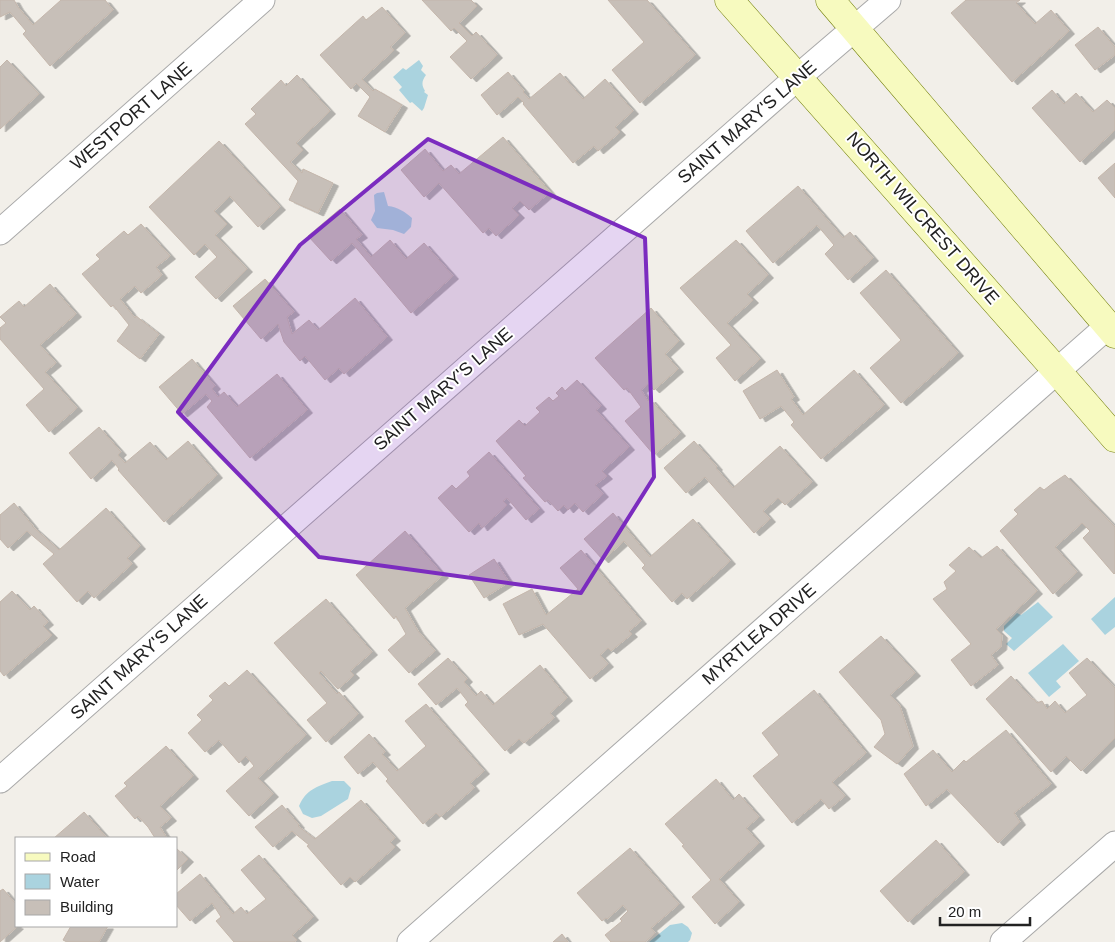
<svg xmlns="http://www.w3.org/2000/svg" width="1115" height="942" viewBox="0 0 1115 942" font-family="Arial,sans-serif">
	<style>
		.water { fill: #aad3df }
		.building { fill: #c7bfb8; stroke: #c4b6ab; filter: url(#shadow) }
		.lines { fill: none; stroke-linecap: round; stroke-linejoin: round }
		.street-casing { stroke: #a9a9a9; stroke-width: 27 }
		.secondary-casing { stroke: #707d05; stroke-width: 29 }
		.street { stroke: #fff; stroke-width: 25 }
		.secondary { stroke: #f7fabf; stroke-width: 28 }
		.marked { fill: #7b2cbf; fill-opacity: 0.2; stroke: #7b2cbf; stroke-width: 4; stroke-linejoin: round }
		.labels { text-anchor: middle; stroke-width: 4; stroke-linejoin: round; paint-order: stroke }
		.street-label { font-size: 18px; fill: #222; stroke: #fff }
	</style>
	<defs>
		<filter id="shadow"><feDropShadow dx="5.5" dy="3" stdDeviation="0" flood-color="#0004"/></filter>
	</defs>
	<rect width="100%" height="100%" fill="#f2efe9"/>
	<path class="water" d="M419,60L423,66L421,70L426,75C422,81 421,84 425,91L424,92L428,95L424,108L422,111L412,102L410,103L399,90L402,87L393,77L403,68L406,70Z
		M384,192L388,206C398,207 405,212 412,218L411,227L404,234L393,230L377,228L371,220L375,211L374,195L377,193Z
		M1115,597V627L1105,635L1091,619Z
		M1038,602L1053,617L1014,651L1006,644L1012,638L1004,631V626L1017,613L1021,615Z
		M1063,644L1079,661L1056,681L1061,687L1049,697L1028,673Z
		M332,781H344L351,788L348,799L321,816L312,818L303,814L299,806C306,789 317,787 332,781Z
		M682,923L688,927L692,933L690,940L688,942H649L670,925Z"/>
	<path class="building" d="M0,0H14L18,7L33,25L61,0H105L113,10L50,66L23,34L26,31L10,12L0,17Z
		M422,0H471L477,6L459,23L472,36L476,32L497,55L471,79L450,57L467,41L454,28L451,31Z
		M608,0H647L695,55L640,103L612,70L644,42Z
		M966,0H1020L1016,3L1035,24L1051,10L1069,31L1012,82L951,13Z
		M382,7L405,33L390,47L394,50L362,79L373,91L375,89L402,105L385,132L358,116L370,97L356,83L351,89L320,55L363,16L366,20Z
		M1098,27L1115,47V55L1095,70L1075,45Z
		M7,60L39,94L0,129V67Z
		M508,72L524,91L523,92L529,99L560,73L583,99L605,79L633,111L615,127L620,132L598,151L594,146L573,163L523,104L524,103L518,97L497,115L481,95Z
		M297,75L330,111L296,143L303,150L290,162L302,173L303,169L333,183L318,213L289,200L298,181L245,124L256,114L251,109L281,80L286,86Z
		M1052,90L1064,104L1076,93L1093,112L1107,100L1115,108V130L1080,162L1032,108Z
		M503,137L550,192L529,210L520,201L512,208L519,215L496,236L489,228L483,233L439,183L424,197L401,170L425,149L443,171L451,165L459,174Z
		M219,141L280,207L258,227L230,196L214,211L227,224L215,235L247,269L216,299L195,277L217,257L205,244L194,255L149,207Z
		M1115,163V198L1098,178Z
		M798,186L843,238L850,232L873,258L848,280L825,254L834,245L817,225L773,263L746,231Z
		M340,209L362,235L356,239L371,257L390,240L406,259L424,243L453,276L411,313L352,243L331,261L308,236Z
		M141,224L170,256L156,267L162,275L141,293L135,286L120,299L135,318L136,316L159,334L140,359L117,341L129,325L113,305L111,307L82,274L100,259L96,255L124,231L128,235Z
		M736,240L768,275L747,294L753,300L727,323L760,359L735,381L716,358L731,345L680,288Z
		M886,270L958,353L901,403L870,368L901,340L860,293Z
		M265,279L294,312L287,317L292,334L309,320L318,330L355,298L387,337L344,374L339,368L325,380L305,356L300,361L284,342L278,324L261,339L233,306Z
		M50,284L76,314L40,345L56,363L45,372L77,408L49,432L26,405L44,389L0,339V328L6,323L0,317L19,301L24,307Z
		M651,308L679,341L665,354L678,369L654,390L648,384L641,390L648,401L650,399L680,433L654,455L625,421L641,407L627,388L624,390L595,358Z
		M192,359L215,386L212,389L218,397L224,392L237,407L277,374L307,410L250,458L207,407L212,401L206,394L182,414L159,387Z
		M777,370L794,397L791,399L803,415L854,370L884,405L821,459L791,425L794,422L781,406L760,419L743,391Z
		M577,380L601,406L596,410L629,447L602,471L607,476L595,485L603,494L583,512L575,503L568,510L564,505L558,511L548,500L545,502L523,478L526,476L496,441L519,420L525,426L540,412L536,408L549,397L553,401L559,396L556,393L562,387L565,391Z
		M99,427L121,452L118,455L125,463L150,442L166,460L188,441L217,475L164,522L118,470L119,469L112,460L91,479L69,453Z
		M694,441L717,467L716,468L733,488L780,446L812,482L785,505L778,498L763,511L770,519L754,533L705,477L686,493L664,468Z
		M489,452L539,509L526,520L507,498L503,501L507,505L482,528L479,523L469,532L438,498L452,485L456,489L470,476L467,472Z
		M1065,475L1115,527V573L1114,574L1083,538L1090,531L1082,523L1055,547L1077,572L1053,594L1000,531L1018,514L1014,510L1040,487L1044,490L1053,483Z
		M14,503L33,526H32L59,550L106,508L140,546L127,558L132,564L94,598L88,591L77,602L43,564L54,554L27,531L8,548L0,539V515Z
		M613,513L650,557L693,519L730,561L687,599L682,593L672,602L642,568L645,565L624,541L603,560L584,539Z
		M405,531L443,575L405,608L418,631L435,651L409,673L388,650L406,634L396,616L394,619L356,575Z
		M997,546L1037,591L996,629L1002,635L1001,647L991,655L998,665L971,686L951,660L971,644L933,599L947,589L944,582L956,571L949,565L969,547L981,558Z
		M581,550L641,621L629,631L632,634L611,651L608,648L600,655L608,664L590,679L543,624L519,635L503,604L532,589L546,615L578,589L560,568Z
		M494,559L509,582L484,598L469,575Z
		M12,591L30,610L34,606L48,622L43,626L52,635L4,676L0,671V602Z
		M326,599L372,652L350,671L354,675L338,689L321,671L319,673L337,694L339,692L358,714L326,742L307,720L327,703L274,643Z
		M881,636L915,673L890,695L900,706L913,746L897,764L874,747L885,734L881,720L839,672Z
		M448,658L467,679L464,682L476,696L481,691L493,705L540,665L567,698L550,713L554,718L524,743L519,739L505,751L465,705L468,702L457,688L436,705L418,684Z
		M1087,658L1115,688V738L1081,771L1066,756L1051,772L986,699L1011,676L1032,699H1034L1037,703L1042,701L1047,709L1055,701L1065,713L1087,695L1069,673Z
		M247,670L306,735L258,778L273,794L249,816L226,791L254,766L246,756L239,763L219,740L205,752L188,733L202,720L197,715L213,700L209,696L225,682L229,686Z
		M814,690L866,753L832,782L845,796L829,809L821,799L792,823L753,776L779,755L762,733Z
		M426,704L484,771L470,783L474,788L440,817L436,813L423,824L386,781L388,779L373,762L358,774L344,757L369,734L385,752L382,754L397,771L426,746L405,721Z
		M1006,730L1051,784L1014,813L1020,822L998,843L947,789L926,806L904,774L933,750L952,772L964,760L966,762Z
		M166,746L193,776L160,806L171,818L160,827L167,838H155L148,827L138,816L135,819L115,796L127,786L124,783Z
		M716,779L733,800L739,794L759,817L746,828L759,843L719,879L739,902L715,924L692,897L711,880L682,846L684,845L665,824Z
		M361,800L395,838L390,842L395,847L355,882L350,877L341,885L307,846L309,845L292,831L273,847L255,827L282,805L299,825L298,826L315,839Z
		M84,812L107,838H54Z
		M936,840L964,872L908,922L880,891Z
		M176,848L188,859L176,871Z
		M630,848L679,904L651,928L655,933L645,942H611L605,935L622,921L620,919L628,911L623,905L607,919L606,918L602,921L577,893Z
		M259,855L313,917L292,935L297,940L294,942H234L216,921L221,917L212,903L190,921L176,905V894L200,874L233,914L241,907L247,914L266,899L241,870Z
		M3,889L16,904V926H18L0,942V891Z
		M71,926H108L99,942H67L63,940Z
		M562,934L568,942H553Z"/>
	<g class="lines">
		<defs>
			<path id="street" d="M0,232L262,0
				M0,780L798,77L888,0
				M410,942L1108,326
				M1003,942L1115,844"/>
			<path id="secondary" d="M729,0L1057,371L1115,438
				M830,0L1115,334"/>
		</defs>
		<use href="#street" class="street-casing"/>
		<use href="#secondary" class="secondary-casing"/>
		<use href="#street" class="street"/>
		<use href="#secondary" class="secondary"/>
	</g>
	<path class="marked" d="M428,139L645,238L654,477L581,593L319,557L178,412L300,245Z"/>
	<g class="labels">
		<g class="street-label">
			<text transform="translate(131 116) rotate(-41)" y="6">WESTPORT LANE</text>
			<text transform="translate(747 122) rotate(-41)" y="6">SAINT MARY'S LANE</text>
			<text transform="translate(923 218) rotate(49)" y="6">NORTH WILCREST DRIVE</text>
			<text transform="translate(443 389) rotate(-41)" y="6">SAINT MARY'S LANE</text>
			<text transform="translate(759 634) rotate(-41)" y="6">MYRTLEA DRIVE</text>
			<text transform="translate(139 657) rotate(-42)" y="6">SAINT MARY'S LANE</text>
		</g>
	</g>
	<rect x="15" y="837" width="162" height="90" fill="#ffffff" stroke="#a7a7a7"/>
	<rect x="25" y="853" width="25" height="8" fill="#f7fabf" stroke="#a7a7a7"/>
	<text x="60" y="862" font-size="15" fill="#222222">Road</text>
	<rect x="25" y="874" width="25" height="15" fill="#aad3df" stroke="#a7a7a7"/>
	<text x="60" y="887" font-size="15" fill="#222222">Water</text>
	<rect x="25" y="900" width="25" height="15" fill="#c7bfb8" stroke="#a7a7a7"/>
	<text x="60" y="912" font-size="15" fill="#222222">Building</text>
	<path d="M940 917v8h90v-8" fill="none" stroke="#222222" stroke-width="2.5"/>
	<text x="948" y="917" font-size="15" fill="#222222" stroke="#ffffff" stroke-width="4" paint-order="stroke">20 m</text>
</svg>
